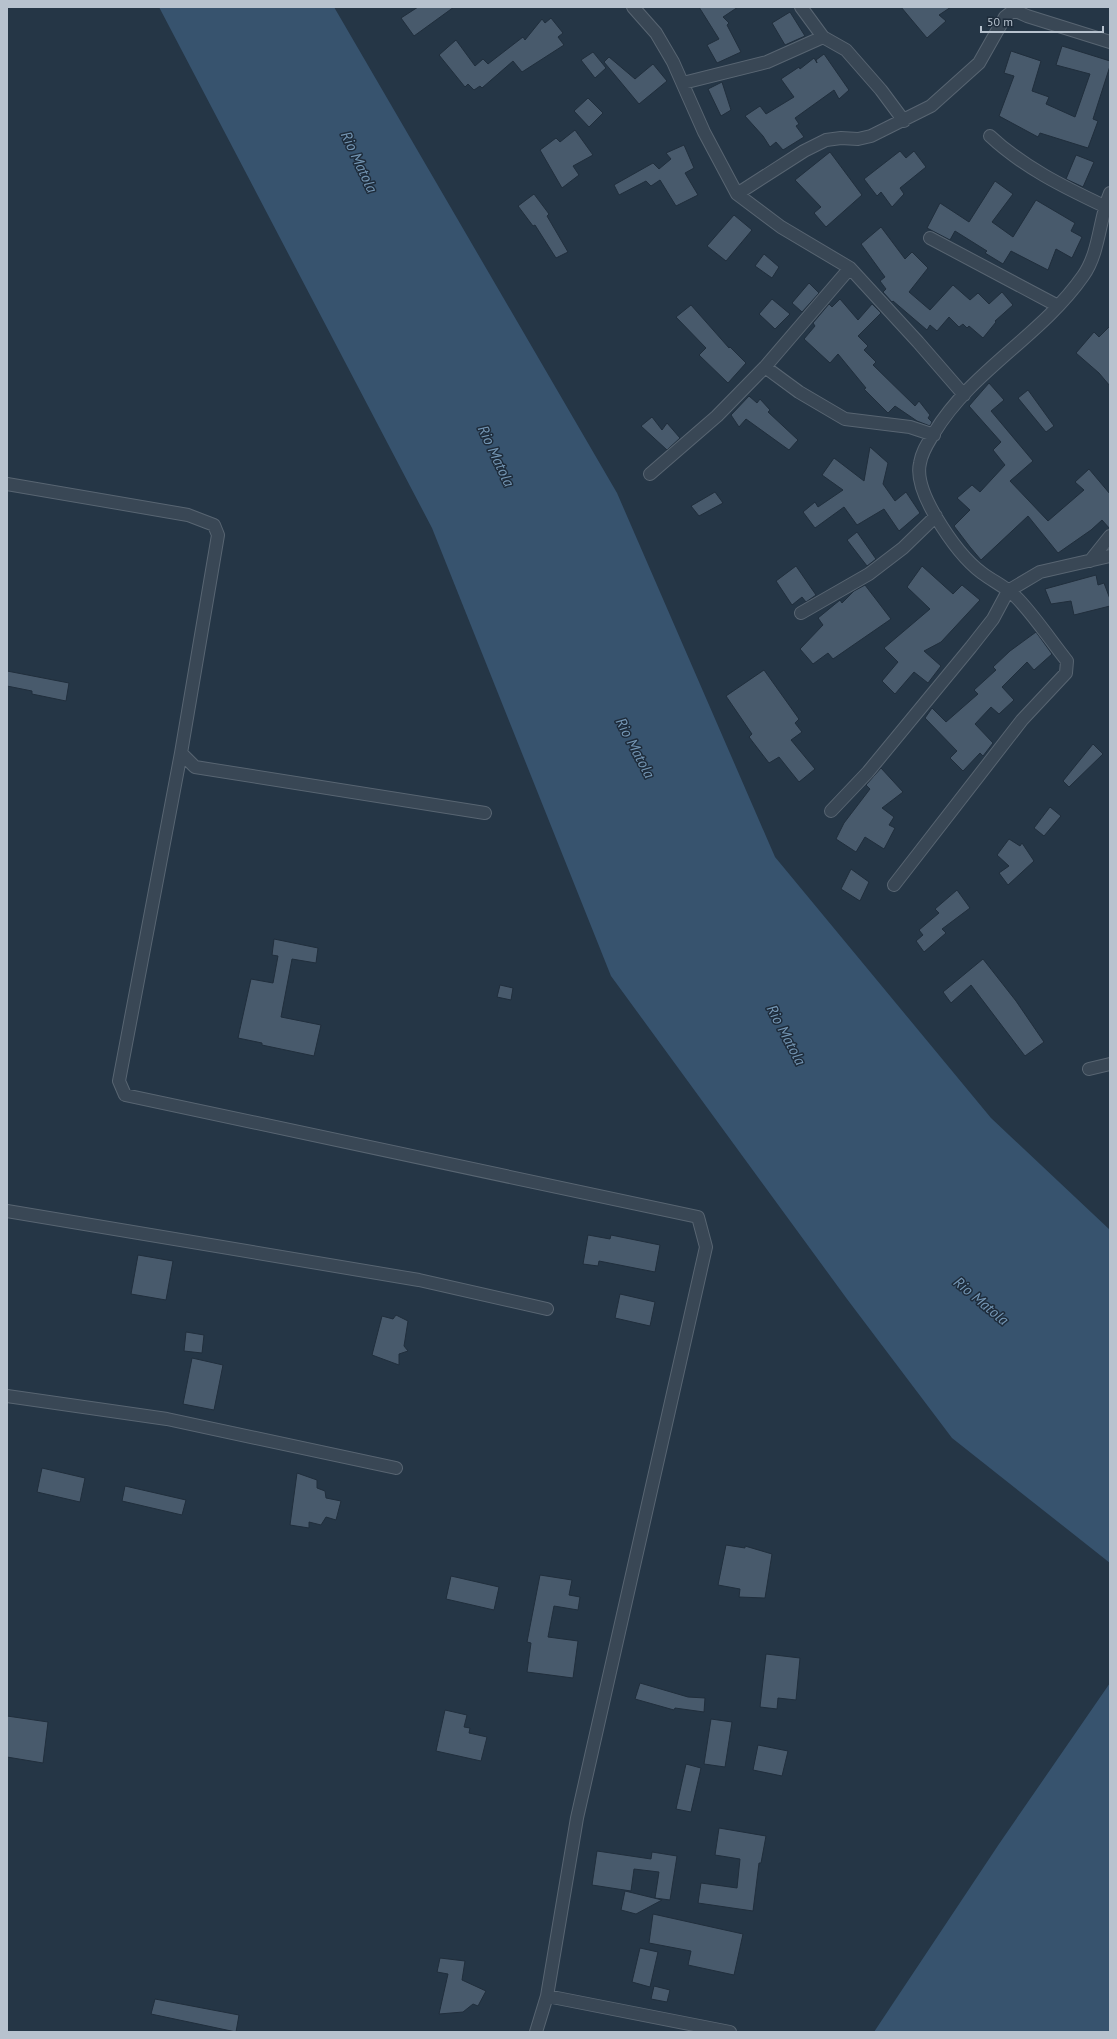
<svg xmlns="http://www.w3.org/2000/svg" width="1117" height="2039" viewBox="0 0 1117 2039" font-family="'PT Sans',sans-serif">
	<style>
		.water { fill: #37536e }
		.building { fill: #485a6c; stroke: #202e3c }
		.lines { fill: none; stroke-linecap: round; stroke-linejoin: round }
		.minor-casing { stroke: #586572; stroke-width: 14 }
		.minor { stroke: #394755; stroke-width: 12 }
		.labels { text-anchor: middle; stroke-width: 3; stroke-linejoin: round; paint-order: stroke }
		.water-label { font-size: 15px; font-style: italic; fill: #7496b4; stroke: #1e2c3b }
	</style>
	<rect width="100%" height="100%" fill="#253646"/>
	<path class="water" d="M159,7H334L617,493L775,857L991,1118L1110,1230V1563L952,1438L847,1299L611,976L432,528Z
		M1110,1683V2032H874L999,1844Z"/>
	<path class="building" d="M418,7H454L414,36L401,18Z
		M699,7H738L723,17L729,23L727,25L741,52L717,63L707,45L719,39Z
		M901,7H951L939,15L946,21L927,38Z
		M790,12L805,36L785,45L772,23Z
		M551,18L563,33L558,37L564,45L522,72L513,61L482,88L480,86L474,90L468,84L465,87L439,55L456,40L475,66L483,59L488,64L523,37L525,40L542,19L545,23Z
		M1062,46L1110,61V66L1093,119L1098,121L1088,148L1040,133L1038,137L999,116L1014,76L1004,73L1011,51L1041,61L1032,91L1049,97L1046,104L1075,117L1090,74L1056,65Z
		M593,52L606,68L595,78L581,60Z
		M824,54L849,90L839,99L834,90L795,118L799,124L796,126L804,137L783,150L776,142L770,147L763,136L745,116L760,106L766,114L794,97L781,79L799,67L800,69L814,58L817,63L816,60Z
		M609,57L635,79L653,64L667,81L639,104L604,62Z
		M722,82L731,110L721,116L708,89Z
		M588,98L603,113L589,127L574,111Z
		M575,130L593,155L573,166L579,175L562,188L540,150L556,138L560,142Z
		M684,145L694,168L685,173L698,195L676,206L660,180L651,186L646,181L619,195L614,185L653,163L659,169L671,159L666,153Z
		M900,151L906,158L914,151L926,167L900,188L904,194L892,207L881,192L877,196L864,179Z
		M830,152L862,195L826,227L814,213L821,207L795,180Z
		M1076,155L1094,162L1083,187L1066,179Z
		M995,181L1013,194L992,222L1013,237L1036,200L1075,223L1071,231L1082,237L1072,258L1056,249L1048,270L1011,251L1003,264L985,253L987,251L955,231L950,240L927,228L940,203L969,222Z
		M534,194L549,214L547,216L568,252L556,258L535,225L533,226L518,206Z
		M734,215L752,230L726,261L707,246Z
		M881,227L905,259L912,252L928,268L909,292L930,310L953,285L970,300L978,293L989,304L1002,292L1013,305L995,321L996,322L983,338L969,326L967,328L963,324L959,327L949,317L937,331L930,325L927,330L893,301L892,302L883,292L886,289L880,281L885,277L861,244Z
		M764,254L779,267L772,278L755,266Z
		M809,283L819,293L802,312L792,303Z
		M772,299L790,314L775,329L759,314Z
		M840,299L858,320L872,304L881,313L858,336L868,346L864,350L876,362L873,365L915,406L919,401L930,415L928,418L932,422L930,426L917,421L895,406L888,413L864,389L866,388L838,354L830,363L804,339L815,326L813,323L829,304L832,307Z
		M691,305L729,348L730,347L746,363L728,383L699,355L706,348L676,317Z
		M1110,326V386L1099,373L1076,353L1094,332L1099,337Z
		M989,383L1004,400L991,411L1033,461L1010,481L1048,521L1084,490L1075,482L1089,469L1110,494V529L1102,520L1091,530L1058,553L1028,516L981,560L970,547L954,526L970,510L957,498L972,485L980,492L1005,465L993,450L1001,442L969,406Z
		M1028,390L1054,426L1046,432L1018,398Z
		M749,396L757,403L760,399L770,410L768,412L798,440L789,450L746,419L739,427L731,415Z
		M652,417L662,430L667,423L680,438L667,450L641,426Z
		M870,447L888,463L883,484L895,501L906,492L920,513L899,531L884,509L857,525L844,507L815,528L803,512L815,502L818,507L843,490L822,475L834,458L864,481Z
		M715,492L723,503L699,516L691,506Z
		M857,532L876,559L867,566L847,540Z
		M796,566L816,595L806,602L802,597L792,605L776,581Z
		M922,566L953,594L962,585L980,600L941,642L924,651L941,666L928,683L914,672L895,694L882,681L898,662L884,648L930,609L907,587Z
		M1096,575L1098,585L1104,583L1110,599V606L1074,615L1071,601L1051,604L1045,589Z
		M865,585L891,619L833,659L828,653L813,664L800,649L823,625L818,618L840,600L842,603L854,591Z
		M1036,632L1052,654L1034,670L1027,662L1002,687L1014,700L999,714L991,707L975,724L993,743L983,756L980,753L963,771L950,758L957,751L925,718L932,708L946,722L978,694L974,690L996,670L993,667L1010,651Z
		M764,670L799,719L795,723L802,732L791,740L815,769L799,782L779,757L769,763L749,737L752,734L726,696Z
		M7,671L69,683L66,701L32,694V691L7,686Z
		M1093,744L1103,754L1069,787L1063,781Z
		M881,768L903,792L882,808L894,817L889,825L895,828L884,849L865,837L856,852L836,839L844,823L870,789L866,785Z
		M1050,807L1061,816L1044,836L1034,828Z
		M1009,839L1020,846L1022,843L1034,861L1008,885L999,873L1009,866L997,855Z
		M851,869L869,882L860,901L841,889Z
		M957,890L970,908L942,929L946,933L924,952L916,941L923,935L919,930L939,913L935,909Z
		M274,939L318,948L316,963L292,959L281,1017L321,1025L314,1056L262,1045V1043L238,1038L251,979L273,983L278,956L272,955Z
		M983,959L1016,1001L1044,1042L1025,1056L971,985L951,1003L943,992Z
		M500,985L513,988L511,1000L497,997Z
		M588,1235L610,1239L611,1235L660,1245L655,1272L599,1261L598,1266L583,1264Z
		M138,1255L173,1261L166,1300L131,1294Z
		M620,1294L655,1302L650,1326L615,1318Z
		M396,1315L408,1321L404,1346L408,1351L399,1354V1365L372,1355L382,1316L393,1319Z
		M186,1332L204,1335L202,1353L184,1351Z
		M192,1358L223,1365L214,1410L183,1404Z
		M42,1468L85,1478L80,1502L37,1492Z
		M297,1473L317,1480V1488L325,1491L326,1498L341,1501L336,1520L326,1517L321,1525L309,1522V1528L290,1525Z
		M125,1486L186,1500L182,1515L122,1501Z
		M726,1545L745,1548V1546L772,1554L765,1598L739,1597L740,1589L718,1585Z
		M540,1575L572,1580L569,1595L580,1597L578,1610L554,1606L548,1637L578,1641L573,1678L527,1672L531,1643L527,1642Z
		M451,1576L499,1587L494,1610L446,1599Z
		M766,1654L800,1658L796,1700L778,1698L777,1709L760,1707Z
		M640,1683L688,1697L705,1698L704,1712L675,1708L674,1710L635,1699Z
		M445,1710L467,1715L464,1727L470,1728L469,1733L487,1737L481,1761L436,1751Z
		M7,1716L48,1722L43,1763L7,1757Z
		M711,1719L732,1722L725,1767L704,1764Z
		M758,1745L788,1751L782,1776L753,1770Z
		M686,1764L701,1768L691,1812L676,1809Z
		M719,1828L766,1836L761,1863H759L753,1911L698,1903L701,1883L737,1888L740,1859L715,1855Z
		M597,1851L651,1859L652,1852L677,1856L670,1900L655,1898L659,1872L634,1869L631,1891L592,1885Z
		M625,1891L662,1900L636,1914L621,1910Z
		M653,1914L743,1934L734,1975L688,1965L691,1951L649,1943Z
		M640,1948L658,1952L650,1987L632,1982Z
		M440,1958L465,1961L462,1980L486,1991L478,2006L473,2004L463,2012L439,2014L448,1974L437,1972Z
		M654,1986L670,1990L667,2002L651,1999Z
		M155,1999L239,2015L236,2032L151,2014Z"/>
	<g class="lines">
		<defs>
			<path id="minor" d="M633,7L656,33L673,62L704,132L737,194L781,227L850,268L918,342L964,395
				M801,7L823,37L846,50L881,90L904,121
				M683,83L767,62L823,37
				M990,136C1023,167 1064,187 1104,206
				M737,194L804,151L826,140L841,138L858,139L871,136L931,106L979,63L1005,17L1014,10L1027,16L1110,42
				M930,238L1058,306
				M765,367L799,392L845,419L910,427L934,435
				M650,474L717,416L765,367L850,268
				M7,484L188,515L214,525L218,535L181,753L119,1081L125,1095L698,1217L706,1247L577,1818L547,1996L536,2032
				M1090,561L1110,536
				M801,613L869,574L903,548L936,516
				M181,753L195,767L485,813
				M831,811L868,772L971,647L993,619L1008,591L1040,572L1110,556
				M894,885L1022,720L1066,673L1067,661C1051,641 1036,618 1018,599C1008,588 994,582 982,573C963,559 948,537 936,517C927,502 916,480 920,463C922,451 928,443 934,433C972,370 1041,336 1083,276C1100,252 1099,219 1110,193
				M1089,1069L1110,1064
				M7,1211L419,1280L547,1309
				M7,1396L167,1419L396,1468
				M547,1996L730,2032"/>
		</defs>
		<use href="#minor" class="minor-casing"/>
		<use href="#minor" class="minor"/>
	</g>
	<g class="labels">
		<g class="water-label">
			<text transform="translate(359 162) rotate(65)" y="5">Rio Matola</text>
			<text transform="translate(496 456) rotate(65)" y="5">Rio Matola</text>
			<text transform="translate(635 748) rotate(62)" y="5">Rio Matola</text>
			<text transform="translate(786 1035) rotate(62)" y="5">Rio Matola</text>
			<text transform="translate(981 1301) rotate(40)" y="5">Rio Matola</text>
		</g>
	</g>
	<rect width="1117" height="2039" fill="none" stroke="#b7c2ce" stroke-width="16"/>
	<path d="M981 26v6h122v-6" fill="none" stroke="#b7c2ce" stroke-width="2"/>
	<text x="987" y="26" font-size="12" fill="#b7c2ce" stroke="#1e2c3b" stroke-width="3" paint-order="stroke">50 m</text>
</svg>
